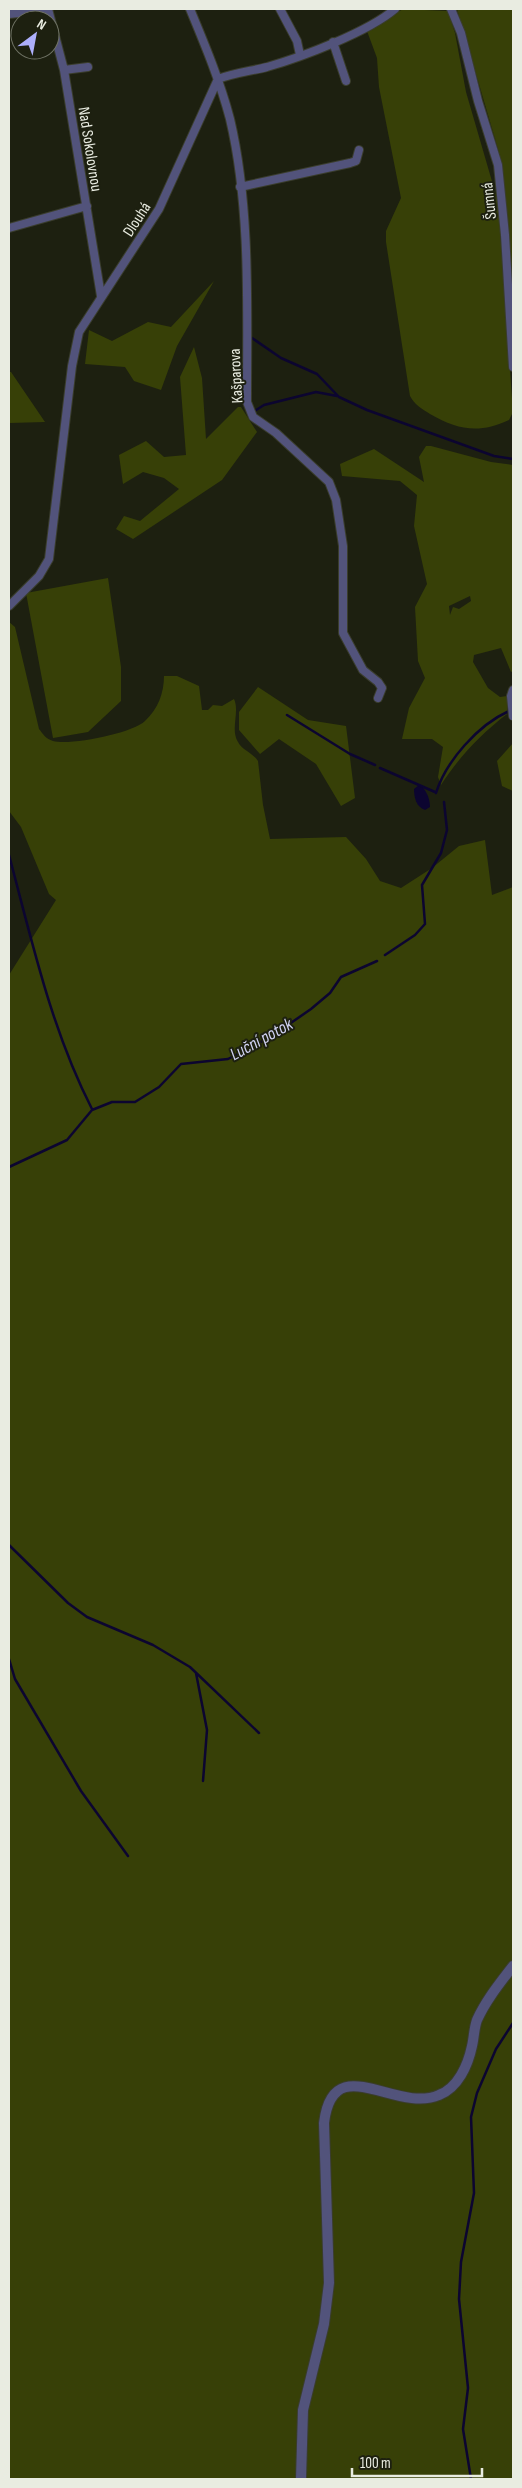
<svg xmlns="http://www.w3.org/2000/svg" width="522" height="2488" viewBox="0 0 522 2488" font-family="'Sofia Sans Condensed',sans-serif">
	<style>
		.green { fill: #374007; fill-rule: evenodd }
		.water { fill: #0c0530 }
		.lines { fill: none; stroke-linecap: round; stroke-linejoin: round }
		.stream { stroke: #0c0530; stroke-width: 2.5 }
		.minor-casing { stroke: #3a3d2d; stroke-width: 10 }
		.tertiary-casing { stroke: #3a3d2d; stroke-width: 12 }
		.minor { stroke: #52537b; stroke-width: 8 }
		.tertiary { stroke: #52537b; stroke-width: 10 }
		.labels { text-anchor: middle; stroke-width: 4; stroke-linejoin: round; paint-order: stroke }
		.street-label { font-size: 16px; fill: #e9ece1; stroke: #1d2010 }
		.water-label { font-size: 18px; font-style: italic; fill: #d1d3f3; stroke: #1d2010 }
	</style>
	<rect width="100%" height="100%" fill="#1d2010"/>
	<path class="green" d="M403,9L448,11L455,33L466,92L498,202L513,412L509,420C479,434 458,430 430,414C422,409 414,404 410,396L386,242V231L401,198L379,87L377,58L367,31Z
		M457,9H513V318L503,172L498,149Z
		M214,281L177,346L161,390L134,381L125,367L85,364L89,330L112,341L148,322L171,327Z
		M194,347L202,378L206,439L238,407H241L257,432L222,480L133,539L116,529L124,516L140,521L179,489L164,478L143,472L123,484L119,455L146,441L164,457L186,455L180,377Z
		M9,372H11L45,422L9,423Z
		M426,446H431L491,462L513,465V671L511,672L501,648L474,655L473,662L488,688L500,697L507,696V714C481,734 459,757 441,785L438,777L443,747L432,739H402L409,708L425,678L418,661L415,607L427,584L414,526L417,495L400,481L342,476L340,464L374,449L424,482L419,457ZM470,596L471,601L459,609L453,607L450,615L449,606Z
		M108,578L121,667V701L88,732L53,738L26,593Z
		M9,622L15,627L39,729C43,734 46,739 53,741C70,746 133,733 145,721C158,709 164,693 164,676H177L199,686L202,710H208L213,705L222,706L234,699C240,712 230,729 238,742C242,750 253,753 258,761L263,805L270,839L346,837L366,859L380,881L401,888L432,868L459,846L485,840L492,895L513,887V2479H9V975L56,900L49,894L21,827L9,811Z
		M258,687L308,720L346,726L355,798L341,806L316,764L279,739L260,754L239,730V712Z
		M513,743V791L502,786L497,761Z"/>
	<path class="water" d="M419,785C426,788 430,799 430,807L425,810C416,807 414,797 414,789Z"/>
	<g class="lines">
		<path class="stream" d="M252,338L281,358L317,374L339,397L367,410L494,456L513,459
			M253,412L264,405L316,392L337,396
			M287,715L350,754L375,765
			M380,768L435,792
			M436,793C446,761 478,725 509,711
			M9,855C32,941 51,1029 92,1109
			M385,955L415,935L425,924L422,885L441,853L447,830L444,802
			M9,1167L67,1140L92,1110L112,1102H135L159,1087L181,1064L228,1059L272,1036L311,1009L330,993L341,977L377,961
			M9,1545L68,1603L87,1617L153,1645L190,1667L259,1733
			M9,1659L15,1679L81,1791L128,1856
			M196,1673L207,1730L203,1781
			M471,2479L463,2429L468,2388L459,2299L461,2262L474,2193L471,2117L477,2093L496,2049L513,2023"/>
		<defs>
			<path id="minor" d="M48,9L64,70L101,296
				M190,9C205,45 220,81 230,119C251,208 247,311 247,402L253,417L276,433L329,482L336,500L343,546V633L363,670L378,682L382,688L378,698
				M280,9L297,41L300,55
				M451,9L461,33L478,101L498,165L505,235L513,367
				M9,14L48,10
				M333,42L346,81
				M64,70L88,67
				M240,187L350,163L356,161L359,150
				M9,228L87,206
				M9,606L39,576L49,559L72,366L79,332L159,209L218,79C234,73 251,71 267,67C302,57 368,32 395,9
				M513,690L511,696L513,716"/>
			<path id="tertiary" d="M301,2479L303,2410L324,2324L329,2283L324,2123C333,2048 395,2114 439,2095C458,2088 468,2065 472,2046C474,2038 474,2028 477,2020C486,2000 500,1983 513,1966"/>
		</defs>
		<use href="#minor" class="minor-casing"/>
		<use href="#tertiary" class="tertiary-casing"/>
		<use href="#minor" class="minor"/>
		<use href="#tertiary" class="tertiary"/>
	</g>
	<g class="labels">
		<g class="street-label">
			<text transform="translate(91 149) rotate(81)" y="6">Nad Sokolovnou</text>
			<text transform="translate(488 201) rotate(-96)" y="6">Šumná</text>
			<text transform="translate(136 219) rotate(-57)" y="6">Dlouhá</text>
			<text transform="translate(235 376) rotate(-93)" y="6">Kašparova</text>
		</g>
		<g class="water-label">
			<text transform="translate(261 1039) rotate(-29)" y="6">Luční potok</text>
		</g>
	</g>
	<rect width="522" height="2488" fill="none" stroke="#e9ece1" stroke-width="20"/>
	<g transform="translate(35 35) rotate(32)"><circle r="24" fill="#1d2010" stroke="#6f7264"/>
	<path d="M0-4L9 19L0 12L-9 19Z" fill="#adaffb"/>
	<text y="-8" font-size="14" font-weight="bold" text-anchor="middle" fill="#e9ece1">N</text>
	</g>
	<path d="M352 2468v8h130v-8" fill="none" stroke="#e9ece1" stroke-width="2.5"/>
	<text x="360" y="2468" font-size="15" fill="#e9ece1" stroke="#1d2010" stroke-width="4" paint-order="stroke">100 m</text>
</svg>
